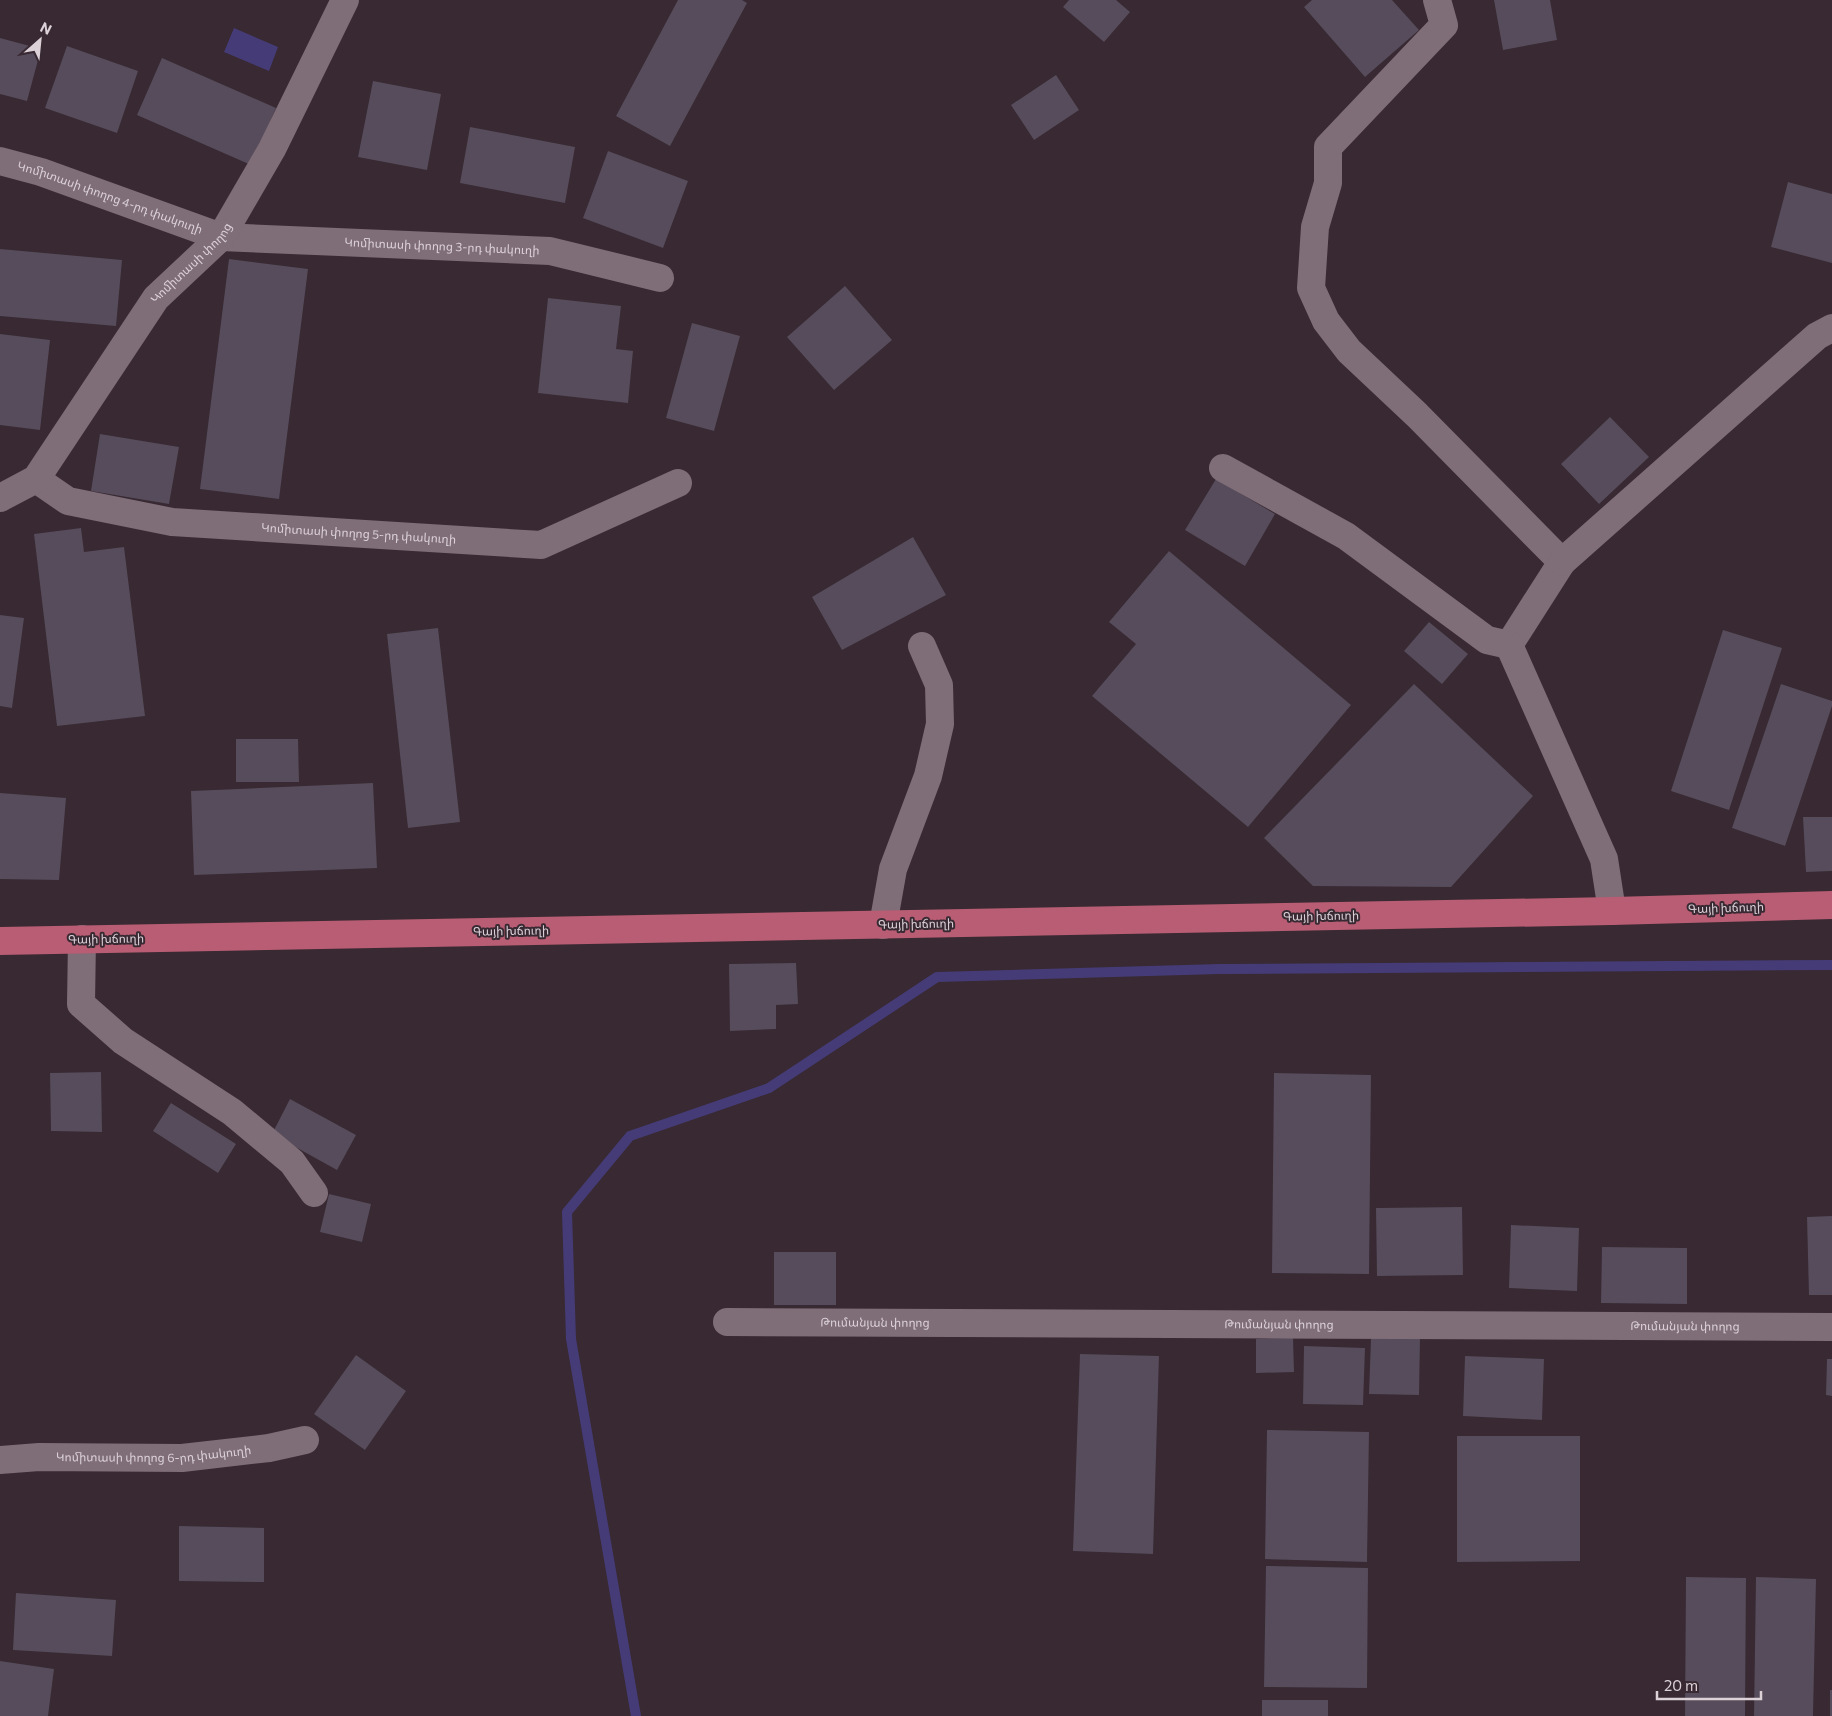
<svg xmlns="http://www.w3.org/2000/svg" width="1832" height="1716" viewBox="0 0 1832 1716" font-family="Commissioner,'Noto Sans Armenian',sans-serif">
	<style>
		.water { fill: #453c77 }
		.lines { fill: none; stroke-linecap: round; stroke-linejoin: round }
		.stream { stroke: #453c77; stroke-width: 10 }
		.building { fill: #564c5b }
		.minor { stroke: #7f6d77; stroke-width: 28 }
		.major { stroke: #b85d73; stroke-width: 28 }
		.labels { text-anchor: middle; stroke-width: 4; stroke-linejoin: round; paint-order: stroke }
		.street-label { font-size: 12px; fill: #dbd1d7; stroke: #382932 }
	</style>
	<rect width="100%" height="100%" fill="#382932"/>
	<path class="water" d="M234,28L278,47L269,71L224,52Z"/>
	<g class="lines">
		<path class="stream" d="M636,1716L571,1339L567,1212L630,1136L769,1088L937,977L1220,969L1832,965"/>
	</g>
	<path class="building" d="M678,0H742L747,3L670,146L616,116Z
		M1069,0H1116L1130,12L1104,42L1063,7Z
		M1312,0H1392L1419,30L1365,77L1304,7Z
		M1494,0H1550L1557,40L1503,50Z
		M0,38L41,49L27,101L0,94Z
		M67,46L138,71L117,133L45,108Z
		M162,58L276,108L251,165L137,115Z
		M1056,75L1079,110L1034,140L1011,105Z
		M373,81L441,94L427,170L358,157Z
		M470,127L575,147L565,203L460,183Z
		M608,151L688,181L663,248L583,218Z
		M1788,182L1832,194V263L1771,247Z
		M0,249L122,260L116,326L0,316Z
		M229,259L308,269L279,499L200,489Z
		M845,286L892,340L834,390L787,337Z
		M548,298L621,306L616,349L633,351L628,403L538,393Z
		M692,323L740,336L714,431L666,418Z
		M0,334L50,340L40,430L0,425Z
		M1610,417L1649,457L1599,504L1561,464Z
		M100,434L179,447L169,504L91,491Z
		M1216,479L1275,514L1245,566L1185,530Z
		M81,528L84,552L124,547L145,716L57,726L34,534Z
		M913,537L946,595L842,650L812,597Z
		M1169,551L1351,705L1248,827L1092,696L1136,644L1109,622Z
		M0,615L24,618L12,708L0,706Z
		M1429,622L1468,654L1442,684L1404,651Z
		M438,628L460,822L408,828L387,634Z
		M1723,630L1782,648L1729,810L1671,791Z
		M1414,684L1533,796L1451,887L1313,886L1264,838Z
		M1781,684L1832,701V706L1785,846L1732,828Z
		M236,739H298L299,782H236Z
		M373,783L377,868L194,875L191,791Z
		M0,793L66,798L59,880L0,879Z
		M1803,817H1832V871L1806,872Z
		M796,963L798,1004L776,1005V1029L730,1031L729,964Z
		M101,1072L102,1132L51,1131L50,1073Z
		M1274,1073L1371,1075L1369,1274L1272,1273Z
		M290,1099L356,1135L337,1170L272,1134Z
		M171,1103L236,1144L218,1173L153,1131Z
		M329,1194L371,1204L362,1242L320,1232Z
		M1462,1207L1463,1275L1377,1276L1376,1208Z
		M1832,1216V1295H1809L1807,1217Z
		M1511,1225L1579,1228L1577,1291L1509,1288Z
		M1602,1247L1687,1248V1304L1601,1303Z
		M774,1252H836V1305H774Z
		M1293,1338L1294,1372L1256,1373V1339Z
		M1371,1338L1420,1339L1419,1395L1369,1394Z
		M1304,1346L1365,1348L1363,1405L1303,1404Z
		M1080,1354L1159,1356L1153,1554L1073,1551Z
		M356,1355L406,1391L365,1450L314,1414Z
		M1465,1356L1544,1359L1542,1420L1463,1416Z
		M1827,1359H1832V1396L1826,1395Z
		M1267,1430L1369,1432L1367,1562L1265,1559Z
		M1457,1436H1580V1561L1457,1562Z
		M179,1526L264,1528V1582L179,1581Z
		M1266,1566L1368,1568L1367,1688L1264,1687Z
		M1686,1577L1746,1578L1745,1716H1685Z
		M1756,1577L1816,1579L1813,1716H1754Z
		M16,1593L116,1600L112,1656L13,1650Z
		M0,1661L54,1669L48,1716H0Z
		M1830,1690H1832V1716H1830Z
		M1262,1700H1328V1716H1262Z"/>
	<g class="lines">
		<g class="minor">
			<path d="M1437,0L1444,25L1328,147V183L1315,227L1311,288L1326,321L1349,351L1417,415L1562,562L1509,645"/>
			<path id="s1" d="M0,161L41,172L221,237L550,251L660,278"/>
			<path d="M1223,468L1346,536L1487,640L1509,645L1604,859L1612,911"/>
			<path id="s2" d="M36,479L68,501L172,522L541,545L678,483"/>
			<path id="s3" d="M0,498L36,479L156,298L221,237L272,149L345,0"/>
			<path d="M1562,562L1817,336L1832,328"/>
			<path d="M883,925L893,869L928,776L940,724L939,685L922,646"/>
			<path d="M82,939L81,1004L123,1041L232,1112L292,1162L314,1193"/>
			<path id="s4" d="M727,1322L1832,1327"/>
			<path id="s5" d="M0,1460L39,1457L182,1458L269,1448L305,1440"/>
		</g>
		<path class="major" d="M0,941L1612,911L1832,905"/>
	</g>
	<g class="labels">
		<g class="street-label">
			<text dy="4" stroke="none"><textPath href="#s1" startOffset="116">Կոմիտասի փողոց 4-րդ փակուղի</textPath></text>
			<text dy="4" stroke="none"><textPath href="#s1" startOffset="455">Կոմիտասի փողոց 3-րդ փակուղի</textPath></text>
			<text dy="4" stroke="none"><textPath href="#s3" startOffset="308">Կոմիտասի փողոց</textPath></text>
			<text dy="4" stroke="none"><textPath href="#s2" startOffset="332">Կոմիտասի փողոց 5-րդ փակուղի</textPath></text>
			<text transform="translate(1726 908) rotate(-2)" y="4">Գայի խճուղի</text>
			<text transform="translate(1321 916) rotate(-1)" y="4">Գայի խճուղի</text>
			<text transform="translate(916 924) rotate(-1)" y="4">Գայի խճուղի</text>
			<text transform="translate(511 931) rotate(-1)" y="4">Գայի խճուղի</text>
			<text transform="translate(106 939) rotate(-1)" y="4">Գայի խճուղի</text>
			<text dy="4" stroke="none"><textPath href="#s4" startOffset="148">Թումանյան փողոց</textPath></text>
			<text dy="4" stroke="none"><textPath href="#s4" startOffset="552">Թումանյան փողոց</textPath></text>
			<text dy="4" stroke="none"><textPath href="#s4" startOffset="958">Թումանյան փողոց</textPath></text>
			<text dy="4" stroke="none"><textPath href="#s5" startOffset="154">Կոմիտասի փողոց 6-րդ փակուղի</textPath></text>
		</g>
	</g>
	<g transform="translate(40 40) rotate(27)" stroke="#382932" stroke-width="4" paint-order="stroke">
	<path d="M0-4L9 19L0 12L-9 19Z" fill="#dbd1d7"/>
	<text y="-8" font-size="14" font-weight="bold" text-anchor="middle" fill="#dbd1d7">N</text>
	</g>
	<path d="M1657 1691v8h104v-8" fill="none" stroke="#dbd1d7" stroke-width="2.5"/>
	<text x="1664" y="1691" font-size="15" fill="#dbd1d7" stroke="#382932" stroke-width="4" paint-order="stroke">20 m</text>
</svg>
